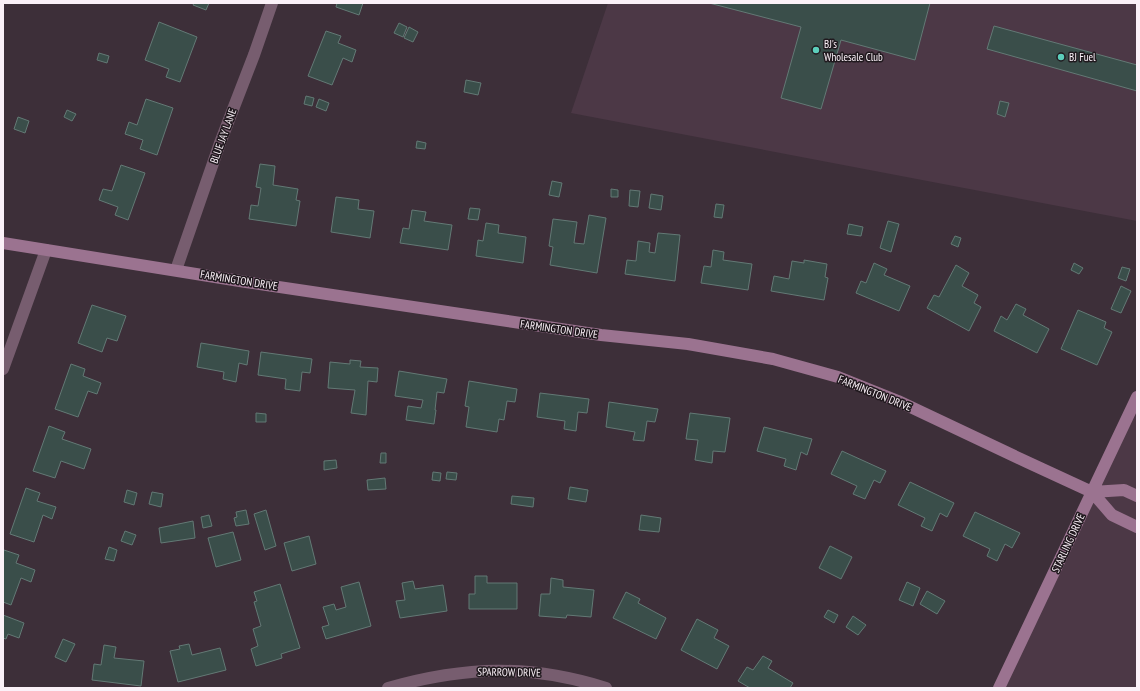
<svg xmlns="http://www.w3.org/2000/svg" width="1140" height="691" viewBox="0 0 1140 691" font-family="'PT Sans Narrow',sans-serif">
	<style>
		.built { fill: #4c3846 }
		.building { fill: #3a4e4a; stroke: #637975 }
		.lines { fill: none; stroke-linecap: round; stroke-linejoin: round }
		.street { stroke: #775d6f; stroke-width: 12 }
		.secondary { stroke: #9b7390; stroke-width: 12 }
		.poi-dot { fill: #5ccebb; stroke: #20191e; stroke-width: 1.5 }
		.labels { text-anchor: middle; stroke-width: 3; stroke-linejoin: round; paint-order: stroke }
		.poi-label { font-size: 11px; fill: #fbf1f8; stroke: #20191e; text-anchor: start }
		.street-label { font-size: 11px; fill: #fbf1f8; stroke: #20191e }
	</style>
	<rect width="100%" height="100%" fill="#3d2f39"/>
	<path class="built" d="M608,3H1137V221L571,113Z
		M1137,397V688H999Z"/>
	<path class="building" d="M194,3H209L206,10L193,5Z
		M337,3H363L359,15L336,7Z
		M709,3H930L915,60L841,40L821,109L781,98L801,27Z
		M159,22L197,37L180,82L166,77L169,69L145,60Z
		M399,23L407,27L403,37L394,33Z
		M994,26L1137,65V91L987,49Z
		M409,27L418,32L413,42L404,38Z
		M326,31L341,36L338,43L356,50L352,62L343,58L332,85L308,76Z
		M99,53L109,56L107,63L97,60Z
		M466,80L481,83L478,95L464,92Z
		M306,96L314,98L312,106L304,104Z
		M146,99L173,108L157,155L140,149L143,140L125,134L129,122L137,125Z
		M319,99L329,103L326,111L316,107Z
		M1000,101L1009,103L1005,117L997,114Z
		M67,110L76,114L72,121L64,117Z
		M18,117L29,121L25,133L14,129Z
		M417,141L426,143L425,149L416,148Z
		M260,164L275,166L273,185L298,189L296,200L300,201L296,226L249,219L251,205L258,206L261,188L256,187Z
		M121,165L145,173L128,220L115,215L118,207L99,200L103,189L112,191Z
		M552,181L562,183L559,197L549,195Z
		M611,189L618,190V197H611Z
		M630,190L640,191L638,207L629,206Z
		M651,194L663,196L661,210L649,208Z
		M336,197L359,200L358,209L374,211L370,238L331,232Z
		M716,204L724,205L722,218L714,217Z
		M470,208L480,209L478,220L468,219Z
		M412,210L426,212L424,221L452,225L448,250L400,243L403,228L409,229Z
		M589,215L606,218L597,273L550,265L553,247L549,246L553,219L577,222L574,243L584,244Z
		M888,221L899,224L891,252L880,248Z
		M486,223L499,225L498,233L526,237L523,263L476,256L478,240L483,241Z
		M849,224L863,227L861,236L847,234Z
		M658,233L680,235L675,281L625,274L627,260L636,261L638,241L650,243L649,252L655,253Z
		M955,236L961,238L958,247L951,244Z
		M713,250L724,252L723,260L752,264L748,290L701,283L704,266L711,267Z
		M804,260L827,264L825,277L828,278L824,300L771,291L774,276L789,279L792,261L804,263Z
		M874,263L887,269L884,275L910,286L899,311L856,293L861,281L866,283Z
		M1074,263L1083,268L1079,274L1071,270Z
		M956,265L969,273L962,286L978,295L974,303L981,307L969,331L927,308L934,295L939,297Z
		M1122,267L1130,269L1126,281L1118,278Z
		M1121,286L1131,291L1121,313L1111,309Z
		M1016,304L1026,309L1023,315L1049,329L1037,353L994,331L1001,316L1007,320Z
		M92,305L126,316L117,341L107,338L102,352L78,343Z
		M1078,310L1106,322L1104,328L1112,332L1097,365L1061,349Z
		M201,343L249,351L247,365L239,363L236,382L223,379L224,372L197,367Z
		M261,352L312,359L310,373L302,372L300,391L285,389L286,379L258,375Z
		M350,360L361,361L360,367L378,368L377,382L368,381L366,415L351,413L355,390L328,388L330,362L350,364Z
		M71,364L85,369L83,376L101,383L97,394L88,391L78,417L55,409Z
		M399,371L447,379L444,393L437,392L435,410H436L434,424L406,420L408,406L421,408L423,400L395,396Z
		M469,381L517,389L515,402L507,401L504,420L499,419L497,432L466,427L469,407L465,406Z
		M540,393L589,399L587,413L578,412L576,431L564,429L565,421L537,417Z
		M609,402L658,409L655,422L647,421L644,441L633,440L635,432L606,427Z
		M256,413L266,414V422H256Z
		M690,413L730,418L725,452L713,451L712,463L695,460L698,440L686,439Z
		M49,426L65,432L62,439L91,449L84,469L61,461L55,478L33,471Z
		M764,427L812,439L807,455L801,452L796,470L784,466L786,459L757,451Z
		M842,451L886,471L880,483L874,480L865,499L853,494L857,486L831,474Z
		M381,453H386V463H380Z
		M336,460L337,468L324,470V461Z
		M433,472L441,473L440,481L432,480Z
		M447,472L457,473L456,480L446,479Z
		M385,478L386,489L368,490L367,480Z
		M910,482L954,503L947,517L940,513L932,531L921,526L925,518L898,505Z
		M570,487L588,490L586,502L568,499Z
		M26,488L40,493L37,501L56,507L52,519L43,515L34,542L10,534Z
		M127,490L137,493L134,505L124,502Z
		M152,492L163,494L161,507L149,504Z
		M512,496L534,498L533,507L511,504Z
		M246,510L249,524L236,526L234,518L237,517L236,512Z
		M266,510L276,546L265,550L254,514Z
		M975,512L1020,533L1012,548L1005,544L997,561L987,556L990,549L963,536Z
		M209,515L212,526L203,528L201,517Z
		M641,515L661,518L659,532L639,530Z
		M193,521L195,538L161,543L159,528Z
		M125,531L136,535L132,545L121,541Z
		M233,532L241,560L216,567L208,538Z
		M309,536L316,564L292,571L284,543Z
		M830,546L852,557L841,579L819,568Z
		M109,547L117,550L114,561L105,559Z
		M4,550L19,555L16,563L35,570L31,582L21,578L11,605L3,602V554Z
		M475,576H487V583H517V609H469V594H475Z
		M551,578L563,580V587L594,590L591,617L567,615L566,618L539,616L541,594H550Z
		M413,581L415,589L443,585L447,611L400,618L396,601L405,600L402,583Z
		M359,582L371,626L326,639L322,627L329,625L323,607L334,604L336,610L346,607L341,587Z
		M907,582L920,588L913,606L899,600Z
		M280,584L300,648L281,654L282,658L256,666L251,649L258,646L253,629L261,626L254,602L257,601L254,592Z
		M927,591L945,601L937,614L920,604Z
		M626,592L640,599L638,603L666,618L656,639L613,618Z
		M828,610L838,615L834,623L824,617Z
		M3,615L24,623L19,638L8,634L6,639L3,638Z
		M853,616L866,625L858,635L846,627Z
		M697,619L718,630L714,638L729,646L717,669L681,650Z
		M63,639L75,644L66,662L55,657Z
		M189,644L192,655L220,648L226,670L178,682L170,651L180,649L179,646Z
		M104,645L116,647L114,658L144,661L141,686L92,680L94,664L101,665Z
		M763,656L772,661L768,668L793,683L790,688H750L738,681L747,667L753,670Z"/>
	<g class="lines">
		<path class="street" d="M176,270L220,143L254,55L272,3
			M3,369L46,250
			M388,688C465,666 530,664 606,688"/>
		<path class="secondary" d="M3,243L246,282L601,335L688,344L773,359L838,377L898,401L1027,462L1092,492L1112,515L1137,527
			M1092,492L1124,490L1137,496
			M999,688L1137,397"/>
	</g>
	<g class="poi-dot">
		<circle cx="816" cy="50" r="4"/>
		<circle cx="1061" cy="57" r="4"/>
	</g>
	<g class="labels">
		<g class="poi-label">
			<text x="824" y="48">BJ's<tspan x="824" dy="13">Wholesale Club</tspan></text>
			<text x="1069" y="61">BJ Fuel</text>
		</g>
		<g class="street-label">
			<text transform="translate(223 136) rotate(-70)" y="4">BLUE JAY LANE</text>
			<text transform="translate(239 280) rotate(9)" y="4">FARMINGTON DRIVE</text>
			<text transform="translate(559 329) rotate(8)" y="4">FARMINGTON DRIVE</text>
			<text transform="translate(875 393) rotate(22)" y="4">FARMINGTON DRIVE</text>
			<text transform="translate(1068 543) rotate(-65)" y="4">STARLING DRIVE</text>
			<text transform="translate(509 672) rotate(1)" y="4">SPARROW DRIVE</text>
		</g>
	</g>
	<rect width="1140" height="691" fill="none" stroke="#fbf1f8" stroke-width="8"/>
</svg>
